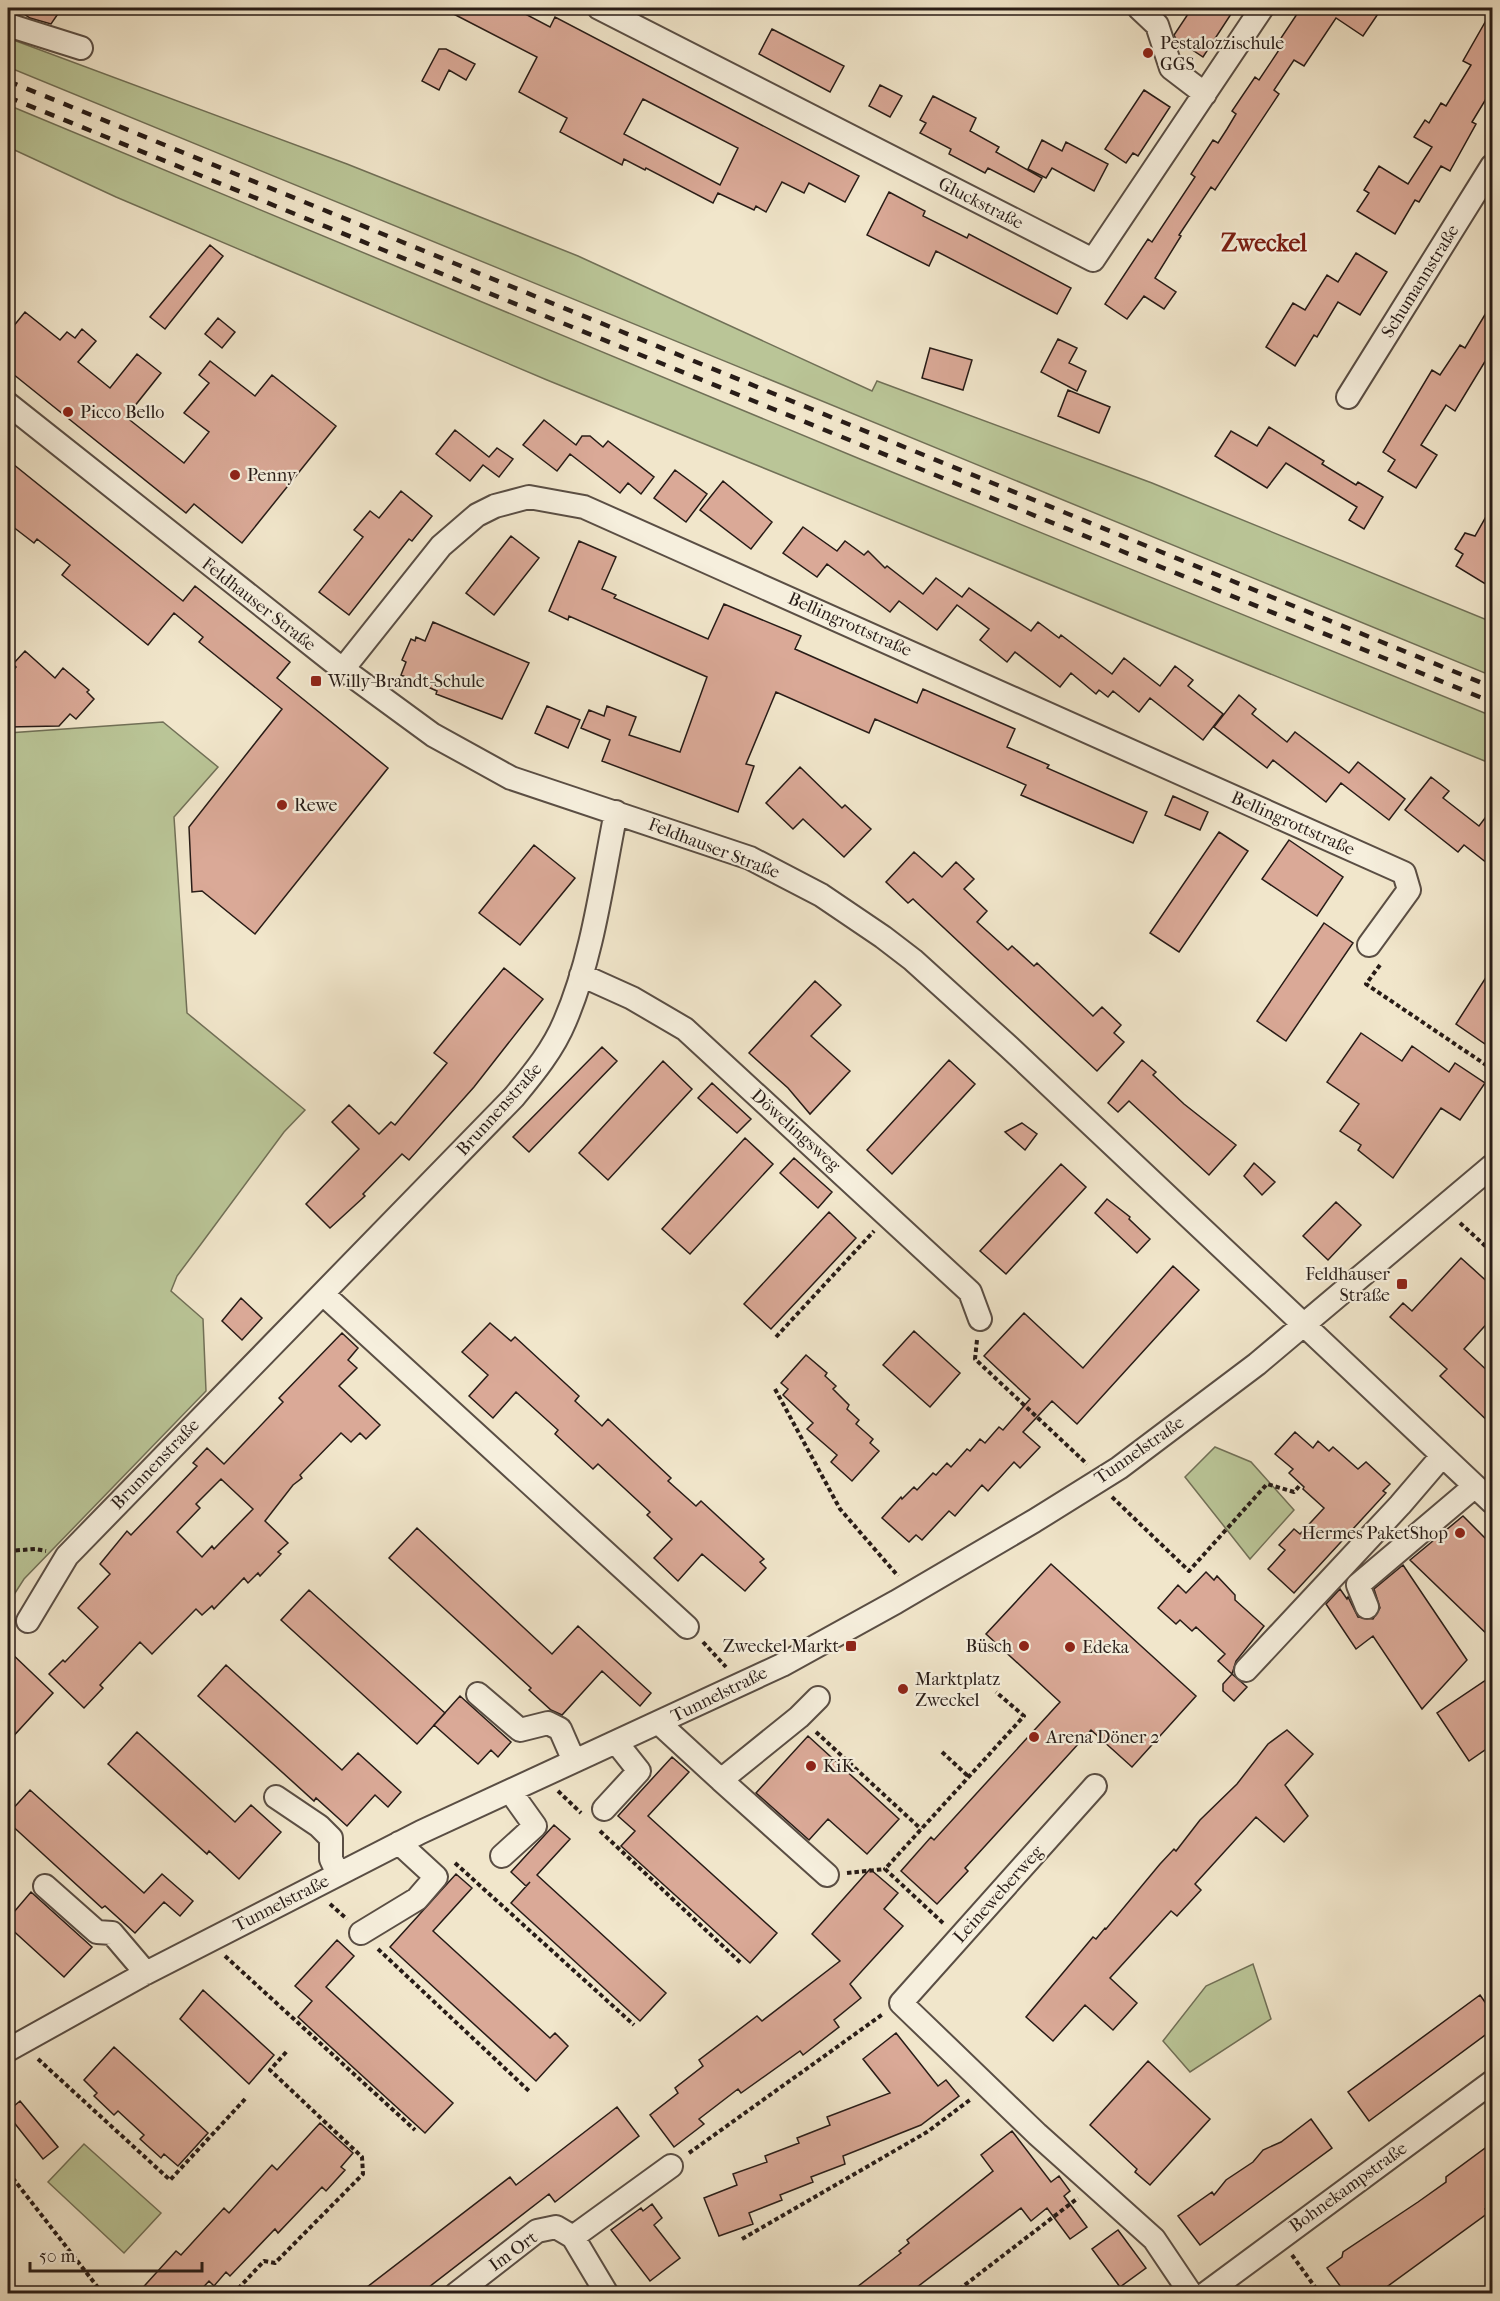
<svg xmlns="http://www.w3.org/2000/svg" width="1500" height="2301" viewBox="0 0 1500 2301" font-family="'IM FELL French Canon',serif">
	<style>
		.green { fill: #bac597; stroke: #717057; stroke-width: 1.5 }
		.building { fill: #daa997; stroke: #281c17; stroke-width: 1.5; fill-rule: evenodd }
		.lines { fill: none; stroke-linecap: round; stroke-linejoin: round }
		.minor-casing { stroke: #5a4e44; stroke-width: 26 }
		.path { stroke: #281c17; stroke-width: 4; stroke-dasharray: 4.5 3; stroke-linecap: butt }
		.minor { stroke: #f6efdd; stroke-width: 22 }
		.rail { stroke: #281c17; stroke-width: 4.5; stroke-dasharray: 10 10; stroke-linecap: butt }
		.poi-dot { fill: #8f2418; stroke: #f6efdd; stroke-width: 2 }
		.labels { text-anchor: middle; stroke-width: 4.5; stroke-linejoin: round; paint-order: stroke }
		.poi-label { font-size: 18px; fill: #281c17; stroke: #f6efdd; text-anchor: start }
		.street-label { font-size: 18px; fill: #281c17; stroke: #f6efdd }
		.district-label { font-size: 24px; font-weight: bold; fill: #7a1f14; stroke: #f6efdd }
	</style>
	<rect width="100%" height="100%" fill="#f1e6cb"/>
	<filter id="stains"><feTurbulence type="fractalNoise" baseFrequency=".00333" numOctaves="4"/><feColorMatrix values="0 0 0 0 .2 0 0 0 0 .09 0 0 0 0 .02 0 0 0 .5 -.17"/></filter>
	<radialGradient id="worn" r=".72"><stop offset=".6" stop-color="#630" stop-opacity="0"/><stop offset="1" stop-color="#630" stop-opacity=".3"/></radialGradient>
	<path class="green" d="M8,38L347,164L578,256L872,391L877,381L1152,483L1492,622V676L8,67Z
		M8,105L860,459L1492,716V764L547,380L116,197L8,147Z
		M163,722L218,767L174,817L187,1013L305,1110L284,1132L201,1244L177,1276L171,1291L203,1319L206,1391L24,1579L8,1604V733Z
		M1215,1447L1251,1462L1294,1510L1250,1559L1185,1477Z
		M1253,1964L1271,2019L1190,2072L1163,2041L1206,1986Z
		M84,2144L161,2213L124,2253L48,2182Z"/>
	<path class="building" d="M15,8H62L51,24L30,18Z
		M442,8H514L550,27L555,17L859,176L845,202L809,183L804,193L782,182L766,212L756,206L754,210L718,193L713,203L646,168L645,170L624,159L622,165L560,132L567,118L519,92L537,57ZM643,99L738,148L720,185L624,134Z
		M1192,8H1235L1203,57L1176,39L1174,35Z
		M1301,8H1382L1363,36L1336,18L1304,66L1294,60L1274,90L1279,94L1215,190L1211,187L1179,235L1181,236L1155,278L1176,292L1164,309L1144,296L1127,319L1105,304L1148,239L1152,242L1195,177L1191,174L1213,140L1218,143L1227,129L1236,114L1232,111L1255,77L1259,80L1279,50L1275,47Z
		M1492,10V89L1472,122L1476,124L1450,171L1441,166L1419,202L1415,200L1395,234L1357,211L1369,193L1364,190L1379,166L1408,184L1432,147L1414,137L1425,120L1429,123L1441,103L1446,106L1471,65L1463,61Z
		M772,29L844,66L830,92L759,54Z
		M439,49H446L475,64L466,80L449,70L439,90L422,81Z
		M880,85L902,96L890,117L869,106Z
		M1144,90L1170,107L1138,156L1133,153L1126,163L1105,149Z
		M933,96L976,118L970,131L999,147L996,152L1042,178L1034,192L988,168L985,173L949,154L951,149L920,133L926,123L920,120Z
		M1042,140L1062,151L1066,142L1108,164L1094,191L1052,168L1046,178L1028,169Z
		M889,192L925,211L923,216L967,238L969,234L1071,288L1057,314L936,251L929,266L867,235Z
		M210,245L223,256L165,329L150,317Z
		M1356,253L1387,272L1360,315L1338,302L1317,337L1314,335L1295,366L1266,347L1293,303L1305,310L1327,275L1338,282Z
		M1492,303V350L1455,411L1446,405L1421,445L1437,455L1416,488L1388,471L1395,460L1383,452L1432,370L1440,375L1460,345L1465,348Z
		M25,312L60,340L67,332L75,338L82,329L96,341L78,362L110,388L137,354L161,373L126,417L184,463L209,432L184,413L209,383L199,375L210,361L255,396L272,375L336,426L242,543L194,504L186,513L8,370V333Z
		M218,318L235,332L222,348L205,334Z
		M1058,339L1077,348L1069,363L1086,371L1077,391L1041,372Z
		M930,348L972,360L963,390L922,378Z
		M1068,390L1110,407L1099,433L1058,416Z
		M544,420L576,445L582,436H590L603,447L608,441L654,477L641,494L628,483L620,493L570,454L557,471L523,445Z
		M1269,427L1324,461L1322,464L1356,485L1358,482L1383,497L1364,529L1349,520L1357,507L1286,463L1267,488L1215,456L1231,431L1257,446Z
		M455,430L489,457L497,448L513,459L499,477L483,465L470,481L436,454Z
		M8,460L183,601L195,586L290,662L277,678L388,768L255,934L202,891L192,892L189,827L282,709L199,642L203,637L174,613L148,645L62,575L70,565L37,539L34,543L8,523Z
		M675,470L707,494L686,522L654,498Z
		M723,481L772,522L751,549L700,510Z
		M401,491L432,516L412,541L409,539L349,615L319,592L363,537L354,530L370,511L379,518Z
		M1492,506V588L1456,566L1463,554L1455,549L1465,533L1475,536Z
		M803,527L837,551L845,541L864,555L868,551L885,568L887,566L923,594L936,578L962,597L969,588L1031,631L1038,622L1059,638L1061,635L1112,674L1124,658L1160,686L1175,666L1193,680L1188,686L1223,714L1203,740L1150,698L1139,712L1113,691L1108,697L1099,690L1096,694L1071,673L1060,687L1015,652L1007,662L980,640L989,629L957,605L937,630L899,601L890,612L827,564L817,577L783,553Z
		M511,536L539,558L494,615L466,593Z
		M579,541L616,557L602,589L616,595L614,598L708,639L724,604L801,636L795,649L917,703L923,689L1015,729L1007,747L1049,765L1047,768L1147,812L1133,843L1021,795L1026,785L875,719L869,733L776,692L746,764L754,766L738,812L602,761L610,740L581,728L589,710L604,716L607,706L636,717L629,735L680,752L707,677L569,616L568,620L549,611Z
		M433,622L529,663L502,719L436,694L437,691L401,675L406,662L402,660L411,639L415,641L416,637L425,641Z
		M25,651L55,678L63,668L89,690L87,692L94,699L76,719L70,714L59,726L8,727V676L16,667L13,664Z
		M1239,695L1256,709L1252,714L1287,742L1295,732L1349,773L1358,762L1405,799L1389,820L1341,783L1326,802L1273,760L1267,768L1214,727Z
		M547,706L580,720L568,748L535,733Z
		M800,767L842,808L845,805L871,829L844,857L803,819L793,829L766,803Z
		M1431,777L1449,791L1443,798L1479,826L1492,809V867L1464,845L1458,852L1405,810Z
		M1173,796L1208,812L1200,830L1165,815Z
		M1219,832L1248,851L1179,952L1150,933Z
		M1289,840L1343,877L1317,916L1262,879Z
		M534,845L575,878L520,945L479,913Z
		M914,852L942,877L956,862L974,879L964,889L987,911L977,922L1008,950L1012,946L1034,966L1037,963L1093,1016L1102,1007L1121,1025L1114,1033L1124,1042L1097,1071L913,899L908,903L886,882Z
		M1324,923L1353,943L1286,1041L1257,1021Z
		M504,968L543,999L474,1087L409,1160L402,1154L363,1194L365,1196L330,1228L306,1204L359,1149L332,1122L349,1105L379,1134L391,1122L395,1125L447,1063L434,1053Z
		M1492,968V1033L1485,1044L1456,1024Z
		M815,981L841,1005L811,1036L850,1071L810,1114L788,1088L749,1053Z
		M1361,1033L1402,1061L1412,1046L1449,1072L1455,1063L1485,1083L1460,1120L1441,1108L1393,1178L1358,1150L1361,1145L1340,1131L1359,1104L1327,1082Z
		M602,1047L617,1061L529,1152L513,1137Z
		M949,1060L975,1084L892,1174L867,1150Z
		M1142,1060L1156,1072L1153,1075L1184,1104L1236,1145L1209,1175L1129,1101L1118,1112L1108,1103Z
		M663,1061L692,1089L608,1180L579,1153Z
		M712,1083L751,1119L737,1133L698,1098Z
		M1022,1123L1037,1134L1025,1150L1005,1132Z
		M745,1138L773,1164L690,1254L662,1229Z
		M794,1158L832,1192L818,1208L780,1173Z
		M1254,1163L1275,1182L1262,1195L1244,1176Z
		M1061,1164L1086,1187L1006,1274L980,1251Z
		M1107,1199L1130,1217L1129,1219L1150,1239L1137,1253L1095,1213Z
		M1336,1202L1361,1225L1328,1260L1303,1236Z
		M829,1212L856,1238L771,1329L744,1304Z
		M1461,1258L1492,1286V1318L1464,1349L1492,1375V1425L1440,1376L1447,1369L1390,1317L1403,1303L1412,1311Z
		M1173,1266L1199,1290L1077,1424L1052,1401L1023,1432L1040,1447L1020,1468L1014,1462L988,1491L982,1485L955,1516L949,1511L922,1540L916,1535L909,1542L882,1518L901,1497L902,1499L914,1487L917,1490L933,1473L936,1475L947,1463L951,1467L967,1449L970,1451L980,1439L985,1443L999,1427L1003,1430L1030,1399L984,1356L1024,1313L1083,1368Z
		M241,1298L262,1318L242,1340L222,1321Z
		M490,1323L511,1341L515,1337L579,1396L575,1401L602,1426L608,1419L671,1478L668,1481L696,1506L701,1501L764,1559L760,1562L766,1568L745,1591L702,1554L678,1581L654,1558L672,1539L647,1515L650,1512L598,1464L593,1469L555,1434L558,1430L516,1392L493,1418L469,1396L488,1375L462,1352Z
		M914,1331L960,1373L930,1407L883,1365Z
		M342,1333L358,1348L348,1360L357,1368L339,1386L380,1425L366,1439L360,1433L351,1442L341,1433L300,1475L302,1478L293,1485L265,1521L288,1543L278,1552L281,1554L260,1576L258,1573L248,1583L244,1578L214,1609L212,1606L202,1615L196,1609L152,1654L140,1642L100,1685L103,1688L84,1708L49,1674L63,1660L65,1662L98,1627L78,1608L110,1574L100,1564L127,1531L131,1535L197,1466L193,1463L207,1448L224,1464L283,1402L279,1398ZM221,1479L253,1509L214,1549L212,1546L202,1557L177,1532L200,1508L196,1504Z
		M806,1355L827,1373L825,1376L836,1386L833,1389L849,1405L847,1409L859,1420L856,1424L873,1439L870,1443L879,1451L852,1481L831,1462L837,1455L807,1429L813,1423L783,1395L788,1389L781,1383Z
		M1295,1432L1313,1448L1318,1441L1329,1451L1333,1447L1358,1469L1366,1462L1390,1484L1383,1491L1386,1493L1294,1593L1268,1569L1285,1550L1279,1545L1294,1529L1300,1534L1324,1508L1303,1489L1304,1487L1289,1473L1293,1469L1275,1454Z
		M1463,1516L1492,1545V1639L1410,1560Z
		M417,1528L552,1654L578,1626L651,1693L640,1706L602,1671L562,1715L551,1710L529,1690L531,1688L389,1558Z
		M1051,1564L1196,1696L1132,1767L1091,1730L965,1868L968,1871L937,1904L901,1871L931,1837L934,1840L1060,1702L986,1634Z
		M1403,1565L1467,1660L1422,1709L1373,1636L1356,1649L1326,1604L1340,1589L1347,1599L1348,1597L1358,1617L1373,1619L1380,1608L1374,1589Z
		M1206,1572L1214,1580L1217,1576L1235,1595V1600L1264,1626L1236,1661L1232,1674L1218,1661L1225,1654L1196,1627L1192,1631L1180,1620L1176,1624L1158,1608L1178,1585L1186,1593Z
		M309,1590L445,1713L417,1744L281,1620Z
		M8,1650L53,1693L8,1742Z
		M226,1665L342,1770L358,1753L401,1792L388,1807L375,1795L347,1826L316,1798L314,1801L198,1696Z
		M1232,1674L1247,1687L1234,1701L1223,1691V1684Z
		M1492,1676V1745L1469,1761L1437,1713Z
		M460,1696L511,1742L498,1757L491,1750L478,1764L434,1725Z
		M1287,1730L1313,1754L1285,1785L1308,1816L1284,1842L1256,1817L1195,1884L1201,1890L1177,1916L1171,1911L1110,1978L1137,2003L1113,2030L1085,2005L1053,2041L1026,2017L1093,1937L1096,1939L1105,1928L1106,1929L1160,1864L1174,1849L1176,1851L1200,1820L1237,1784L1268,1744Z
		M137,1732L235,1822L251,1805L281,1832L239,1879L209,1851L207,1854L108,1764Z
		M808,1736L899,1819L867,1854L828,1819L809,1840L756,1793Z
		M672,1757L689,1772L648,1816L777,1933L750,1963L621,1846L635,1831L618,1816Z
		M30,1790L144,1893L162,1874L193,1901L180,1916L164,1902L135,1933L105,1906L102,1908L8,1822V1814Z
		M554,1825L570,1839L537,1875L666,1993L640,2021L511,1903L530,1882L526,1886L511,1872Z
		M870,1869L898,1893L884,1909L903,1926L850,1984L861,1998L834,2020L839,2027L803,2055L800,2051L741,2093L738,2089L699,2119L704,2124L674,2147L650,2115L678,2093L675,2088L703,2066L699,2060L757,2016L762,2021L840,1961L812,1934Z
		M456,1874L472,1888L433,1931L550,2038L555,2033L568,2046L536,2081L390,1947Z
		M31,1892L92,1947L64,1977L8,1926V1919Z
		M337,1940L354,1956L326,1987L453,2103L425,2133L298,2017L312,2001L295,1986Z
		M203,1990L274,2055L249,2084L180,2019Z
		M1480,1995L1492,2012V2030L1369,2121L1348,2092Z
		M896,2033L938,2086L946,2080L959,2096L921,2125L843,2156L845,2164L811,2177L813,2182L780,2195L782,2200L749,2213L753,2224L719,2236L704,2198L737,2185L733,2174L767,2162L765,2156L799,2143L797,2138L830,2125L827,2117L890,2093L863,2059Z
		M114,2047L208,2133L178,2166L164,2154L161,2158L140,2139L144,2135L118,2111L114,2115L94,2096L97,2093L84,2080Z
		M1148,2061L1210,2119L1150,2185L1135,2172L1137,2169L1090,2125Z
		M20,2101L58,2147L43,2159L8,2115V2111Z
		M617,2107L639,2136L555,2202L549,2194L420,2294H358L510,2177L516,2185Z
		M1311,2119L1332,2148L1200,2245L1178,2216L1212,2192L1214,2195L1226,2180L1253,2162L1263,2150L1281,2142Z
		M320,2123L353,2153L341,2167L345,2170L326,2191L322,2187L278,2233L275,2229L230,2276L226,2272L214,2286L209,2281L197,2294H137L176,2251L181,2255L224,2208L229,2213L272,2165L277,2170Z
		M1012,2131L1051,2182L1059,2176L1070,2191L1064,2196L1087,2227L1070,2239L1047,2208L1031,2221L1021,2208L908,2294H848L901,2253L899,2251L909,2243L907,2240L993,2171L981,2155Z
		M1492,2143V2204L1485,2209L1488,2213L1377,2294H1346L1327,2268L1342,2257L1343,2252L1418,2202L1446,2182V2177Z
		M652,2204L662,2218L654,2225L680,2258L650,2281L611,2230L641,2208L643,2211Z
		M1118,2230L1146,2268L1120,2287L1092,2249Z"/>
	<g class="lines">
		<defs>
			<path id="minor" d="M599,8L1093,260L1262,8
				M1139,8L1157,25L1171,68L1205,94
				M8,25L81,48
				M1348,397L1492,166
				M8,404L332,661L433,735L511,778L750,858L821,895L883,937L913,960L1009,1047L1492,1502
				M343,669L441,546L477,515L495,506L529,497L584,507L1404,873L1409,890L1369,945
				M581,975L632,998L685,1029L970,1292L980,1319
				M323,1294L687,1627
				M1367,1607L1358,1585L1475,1486
				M28,1621L67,1556L514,1097C533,1074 553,1050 565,1021C593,956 602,881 616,812
				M1246,1670L1400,1505L1442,1456
				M478,1694L520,1730L548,1723L560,1729L574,1761
				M659,1723L721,1780L799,1717L818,1698
				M721,1780L827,1875
				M1095,1786L901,2003L1037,2134L1154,2239L1191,2294
				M276,1797L319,1826L331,1838V1859L338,1874
				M604,1809L639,1771L616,1742
				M502,1856L535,1826L510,1791
				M45,1886L97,1932L112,1933L146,1973
				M361,1933L417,1899L436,1877L399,1843
				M8,2050L146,1973L421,1832L782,1665L896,1602L1034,1521L1119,1468L1257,1364L1492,1166
				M573,2237L671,2166
				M456,2294L537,2231L556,2227L573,2237L607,2294
				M1205,2294L1492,2082"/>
		</defs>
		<use href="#minor" class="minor-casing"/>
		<path class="path" d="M1380,965L1366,984L1492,1069
			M1460,1223L1492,1252
			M776,1337L874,1231
			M977,1340L975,1359L1087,1464
			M775,1389L840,1509L898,1576
			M1112,1497L1189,1571L1267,1484L1294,1492L1301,1484
			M8,1530L11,1501
			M8,1551L35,1549L46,1551
			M703,1642L726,1667
			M816,1732L921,1829
			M942,1752L969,1777
			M558,1791L581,1813
			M600,1831L742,1964
			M455,1863L634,2025
			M847,1873L885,1869
			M330,1904L347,1919
			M943,1923L885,1869L1024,1716L996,1692
			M378,1949L529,2091
			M225,1956L415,2130
			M38,2059L170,2180L246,2098
			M689,2153L883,2014
			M8,2172L103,2294
			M742,2239L927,2132L971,2099
			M1292,2255L1320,2294
			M233,2294L264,2261L275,2263L363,2174L362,2157L270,2070L288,2050
			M953,2294L1078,2198
			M1391,2294H1395"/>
		<use href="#minor" class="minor"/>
		<path class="rail" d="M8,81L1492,687
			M8,97L1492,702"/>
	</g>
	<g class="poi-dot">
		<circle cx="1148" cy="53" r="6"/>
		<circle cx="68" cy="412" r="6"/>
		<circle cx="235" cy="475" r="6"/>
		<rect x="310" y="675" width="12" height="12" rx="3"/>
		<circle cx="282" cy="805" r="6"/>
		<rect x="1396" y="1278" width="12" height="12" rx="3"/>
		<circle cx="1460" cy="1533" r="6"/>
		<rect x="845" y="1640" width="12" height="12" rx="3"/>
		<circle cx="1024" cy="1646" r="6"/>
		<circle cx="1070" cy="1647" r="6"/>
		<circle cx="903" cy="1689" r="6"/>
		<circle cx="1034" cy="1737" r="6"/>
		<circle cx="811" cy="1766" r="6"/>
	</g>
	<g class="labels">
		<g class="poi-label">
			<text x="1160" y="49">Pestalozzischule<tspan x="1160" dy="21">GGS</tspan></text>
			<text x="80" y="418">Picco Bello</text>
			<text x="247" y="481">Penny</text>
			<text x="328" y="687">Willy-Brandt-Schule</text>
			<text x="294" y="811">Rewe</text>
			<text x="1390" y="1280" text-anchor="end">Feldhauser<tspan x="1390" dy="21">Straße</tspan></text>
			<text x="1448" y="1539" text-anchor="end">Hermes PaketShop</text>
			<text x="839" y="1652" text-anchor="end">Zweckel Markt</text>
			<text x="1012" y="1652" text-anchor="end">Büsch</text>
			<text x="1082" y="1653">Edeka</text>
			<text x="915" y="1685">Marktplatz<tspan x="915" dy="21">Zweckel</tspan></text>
			<text x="1046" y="1743">Arena Döner 2</text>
			<text x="823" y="1772">KiK</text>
		</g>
		<g class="street-label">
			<text transform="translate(981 203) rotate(27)" y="6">Gluckstraße</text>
			<text transform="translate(1420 281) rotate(-58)" y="6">Schumannstraße</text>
			<text transform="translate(259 604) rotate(38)" y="6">Feldhauser Straße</text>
			<text transform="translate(850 624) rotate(24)" y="6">Bellingrottstraße</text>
			<text transform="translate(1293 823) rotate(24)" y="6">Bellingrottstraße</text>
			<text transform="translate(714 848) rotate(21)" y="6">Feldhauser Straße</text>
			<text transform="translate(499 1109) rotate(-48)" y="6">Brunnenstraße</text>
			<text transform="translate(796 1130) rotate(42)" y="6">Döwelingsweg</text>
			<text transform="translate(1139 1450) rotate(-35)" y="6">Tunnelstraße</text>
			<text transform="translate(155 1464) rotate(-46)" y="6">Brunnenstraße</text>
			<text transform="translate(719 1694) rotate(-26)" y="6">Tunnelstraße</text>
			<text transform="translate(998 1894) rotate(-48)" y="6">Leineweberweg</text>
			<text transform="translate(281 1903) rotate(-27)" y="6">Tunnelstraße</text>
			<text transform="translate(1348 2187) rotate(-36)" y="6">Bohnekampstraße</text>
			<text transform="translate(513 2251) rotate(-36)" y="6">Im Ort</text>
		</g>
		<g class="district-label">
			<text x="1264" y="251">Zweckel</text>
		</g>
	</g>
	<rect width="1500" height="2301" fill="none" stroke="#f1e6cb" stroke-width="30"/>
	<rect x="9" y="9" width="1482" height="2283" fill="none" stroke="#281c17" stroke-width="3"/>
	<rect x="15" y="15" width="1470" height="2271" fill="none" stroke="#281c17" stroke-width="1.5"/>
	<path d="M30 2262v9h172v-9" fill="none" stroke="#281c17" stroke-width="3"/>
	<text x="39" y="2262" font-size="18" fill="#281c17" stroke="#f6efdd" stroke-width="4.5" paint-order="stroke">50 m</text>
	<rect width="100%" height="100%" filter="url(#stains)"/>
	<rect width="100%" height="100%" fill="url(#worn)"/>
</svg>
